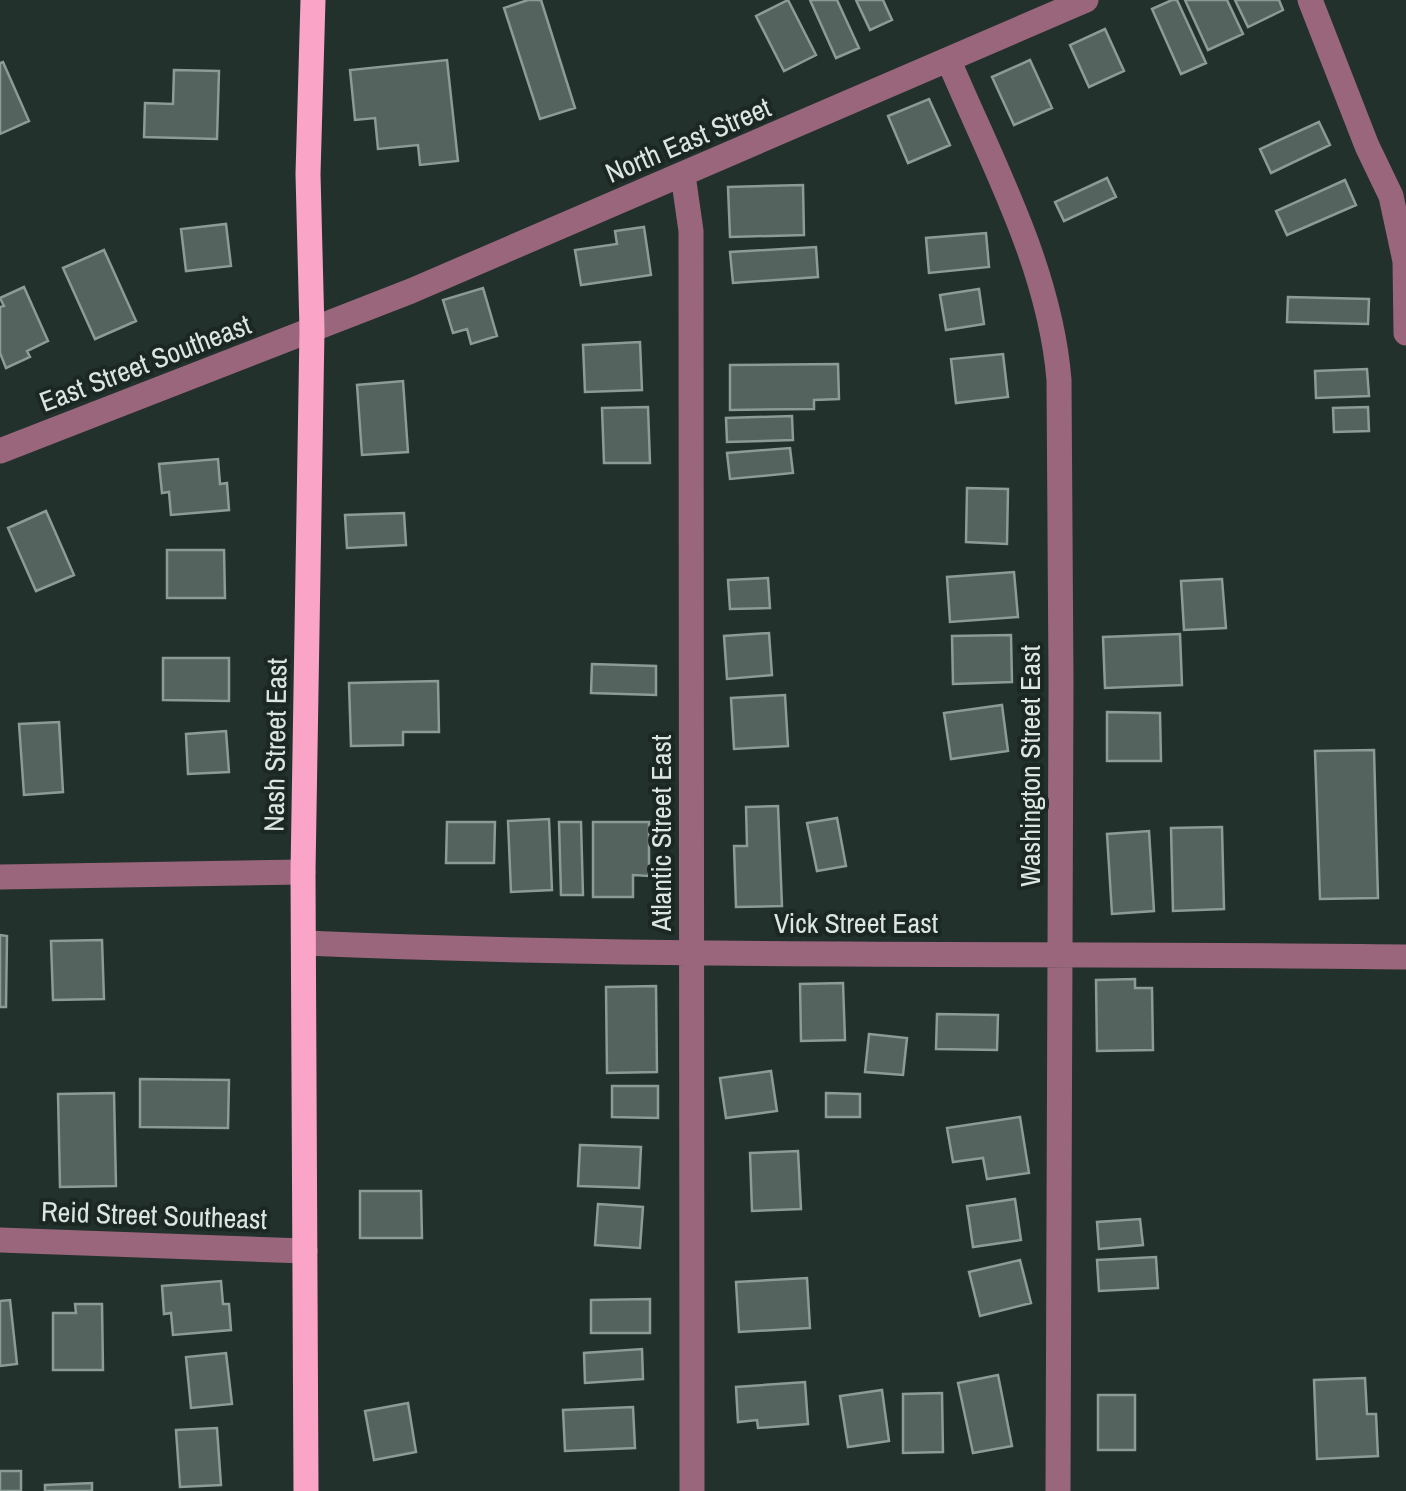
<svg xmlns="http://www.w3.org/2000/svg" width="1406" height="1491" viewBox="0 0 1406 1491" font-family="'Archivo Narrow',sans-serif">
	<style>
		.building { fill: #54635d; stroke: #8b9b95; stroke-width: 2.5 }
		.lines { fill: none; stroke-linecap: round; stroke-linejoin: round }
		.minor { stroke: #9a667b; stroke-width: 25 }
		.major { stroke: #faa4c7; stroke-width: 25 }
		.labels { text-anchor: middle; stroke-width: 8; stroke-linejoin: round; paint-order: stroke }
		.street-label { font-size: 28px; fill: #dde5e2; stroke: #1a2722 }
	</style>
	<rect width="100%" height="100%" fill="#23312c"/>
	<path class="building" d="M528,0H541L575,108L540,119L504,8Z
		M788,0L816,55L784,71L756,16Z
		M810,0H837L859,48L836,58Z
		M856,0H883L892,20L870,30Z
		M1172,0H1177L1206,63L1181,74L1152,9Z
		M1185,0H1227L1243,34L1208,50Z
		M1235,0H1279L1283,10L1248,27Z
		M1105,29L1124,71L1089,87L1070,45Z
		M447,60L458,161L420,165L418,145L378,149L375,118L355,120L350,70Z
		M1030,60L1052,108L1014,125L992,77Z
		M3,62L29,121L0,134V63Z
		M174,70L219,71L217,139L144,137L145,103L173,104Z
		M929,99L950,145L908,163L888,116Z
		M1319,122L1330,145L1271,173L1260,149Z
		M1107,178L1116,197L1064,221L1055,202Z
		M1345,180L1356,205L1287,235L1276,211Z
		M803,185L804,235L730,237L728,187Z
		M226,224L231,266L186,271L181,229Z
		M644,227L651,275L581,285L575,250L617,244L615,231Z
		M986,233L989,267L929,273L926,238Z
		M816,247L818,277L733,283L730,252Z
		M104,250L136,321L95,339L63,268Z
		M24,287L48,341L27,351L30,357L6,368L0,353V307L4,306L0,298Z
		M483,288L497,336L471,344L467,329L453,333L443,300Z
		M979,289L984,324L946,330L940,295Z
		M1288,297L1369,299L1368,324L1287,322Z
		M640,342L642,390L585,392L583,345Z
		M1003,354L1008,397L956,403L951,359Z
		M838,364L839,399L814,400V409L730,410V365Z
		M1367,369L1369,396L1316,398L1315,371Z
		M403,381L408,452L362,455L357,385Z
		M648,407L650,463H604L602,408Z
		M1368,407L1369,431L1334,432L1333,408Z
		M792,416L793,440L727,442L726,418Z
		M790,448L793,473L730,479L727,453Z
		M218,459L220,484L227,483L229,510L171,515L169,492L162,493L159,464Z
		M967,488L1008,489L1007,544L966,542Z
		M46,511L74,575L36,591L8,528Z
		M404,513L406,545L347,548L345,515Z
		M167,550H224L225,598H167Z
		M1014,572L1018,617L950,622L947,577Z
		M768,578L770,608L730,609L728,580Z
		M1222,579L1226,628L1184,630L1181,581Z
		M769,633L772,675L727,679L724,636Z
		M1180,634L1182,685L1105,688L1103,637Z
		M1011,635L1012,682L953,684L952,636Z
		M163,658H229V701L163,700Z
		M592,664L656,666V695L591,693Z
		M438,681L439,732H403V745L351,746L349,683Z
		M785,695L788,746L734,749L731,698Z
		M1002,705L1008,751L951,759L944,713Z
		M1107,712L1160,713L1161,761H1107Z
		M59,722L63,792L24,795L19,724Z
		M226,731L229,772L188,774L186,734Z
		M1374,750L1378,898L1320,899L1315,751Z
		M778,806L782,906L736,907L734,846H747L746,807Z
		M837,818L846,866L817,871L807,823Z
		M549,819L552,890L511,892L508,821Z
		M447,822H495L494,863H446Z
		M559,822H581L583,895H561Z
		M593,822H649V876L633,875V897H593Z
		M1222,827L1224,909L1173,911L1171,828Z
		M1149,831L1154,911L1112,914L1107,834Z
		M0,935L7,936L6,1007H0Z
		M102,940L104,999L53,1000L51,941Z
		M1135,979V988H1152L1153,1050L1097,1051L1096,980Z
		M843,983L845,1040L801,1041L800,984Z
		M656,986L657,1072L607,1073L606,987Z
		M937,1014L998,1015L997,1050L936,1049Z
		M869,1034L907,1038L903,1075L865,1072Z
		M771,1071L777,1111L726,1118L720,1078Z
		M140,1079L229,1080L228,1128L140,1127Z
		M612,1086H658V1118L612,1117Z
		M114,1093L116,1186L60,1187L58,1094Z
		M826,1093L860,1094V1117H826Z
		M1020,1117L1029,1173L987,1179L983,1158L953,1162L947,1128Z
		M580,1145L641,1147L639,1188L578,1186Z
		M798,1151L801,1209L752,1211L750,1153Z
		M360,1191H421L422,1238H360Z
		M1015,1199L1021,1240L973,1247L967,1206Z
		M598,1204L643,1207L640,1248L595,1245Z
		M1140,1219L1143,1245L1099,1249L1097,1222Z
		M1156,1257L1158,1288L1099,1291L1097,1260Z
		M1020,1260L1031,1303L980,1316L969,1272Z
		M807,1278L810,1328L739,1332L736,1282Z
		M221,1281L223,1304H229L231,1330L173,1335L171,1313L164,1314L162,1286Z
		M650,1299V1333H591V1300Z
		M10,1300L17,1364L0,1366V1301Z
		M75,1304H102L103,1370H53V1313H76Z
		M642,1349L643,1379L585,1383L584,1353Z
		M226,1353L232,1404L191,1408L186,1357Z
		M998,1375L1012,1446L973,1453L958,1383Z
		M1365,1378L1367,1414H1376L1378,1456L1317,1459L1314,1380Z
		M805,1382L808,1424L758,1428L757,1420L738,1422L736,1387Z
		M882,1390L889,1441L848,1447L840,1396Z
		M942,1393L943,1452L903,1453V1394Z
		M1098,1395H1135V1450H1098Z
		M408,1403L416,1452L374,1460L365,1411Z
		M633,1407L635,1448L565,1451L563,1410Z
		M217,1428L221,1485L180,1487L176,1430Z
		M0,1471H21V1491H0Z
		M92,1483V1491H45V1485Z"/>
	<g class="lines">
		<path class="minor" d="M1310,0L1367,146L1391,196L1405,261L1406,333
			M949,61C992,163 1050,268 1059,380L1061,681L1058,1491
			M683,175L691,231L692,1491
			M0,451L411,291L1086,0
			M0,877L303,872
			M305,943C672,959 1039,952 1406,957
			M0,1240L305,1251"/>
		<path class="major" d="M306,1491L303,872L312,330L308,174L313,0"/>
	</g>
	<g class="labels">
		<g class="street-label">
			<text transform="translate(688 140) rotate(-23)" y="10">North East Street</text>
			<text transform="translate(145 363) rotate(-21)" y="10">East Street Southeast</text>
			<text transform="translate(275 745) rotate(-89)" y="10">Nash Street East</text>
			<text transform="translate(1030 766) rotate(-90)" y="10">Washington Street East</text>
			<text transform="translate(661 833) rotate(-90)" y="10">Atlantic Street East</text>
			<text x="856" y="933">Vick Street East</text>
			<text transform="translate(154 1215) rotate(2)" y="10">Reid Street Southeast</text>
		</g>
	</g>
</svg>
